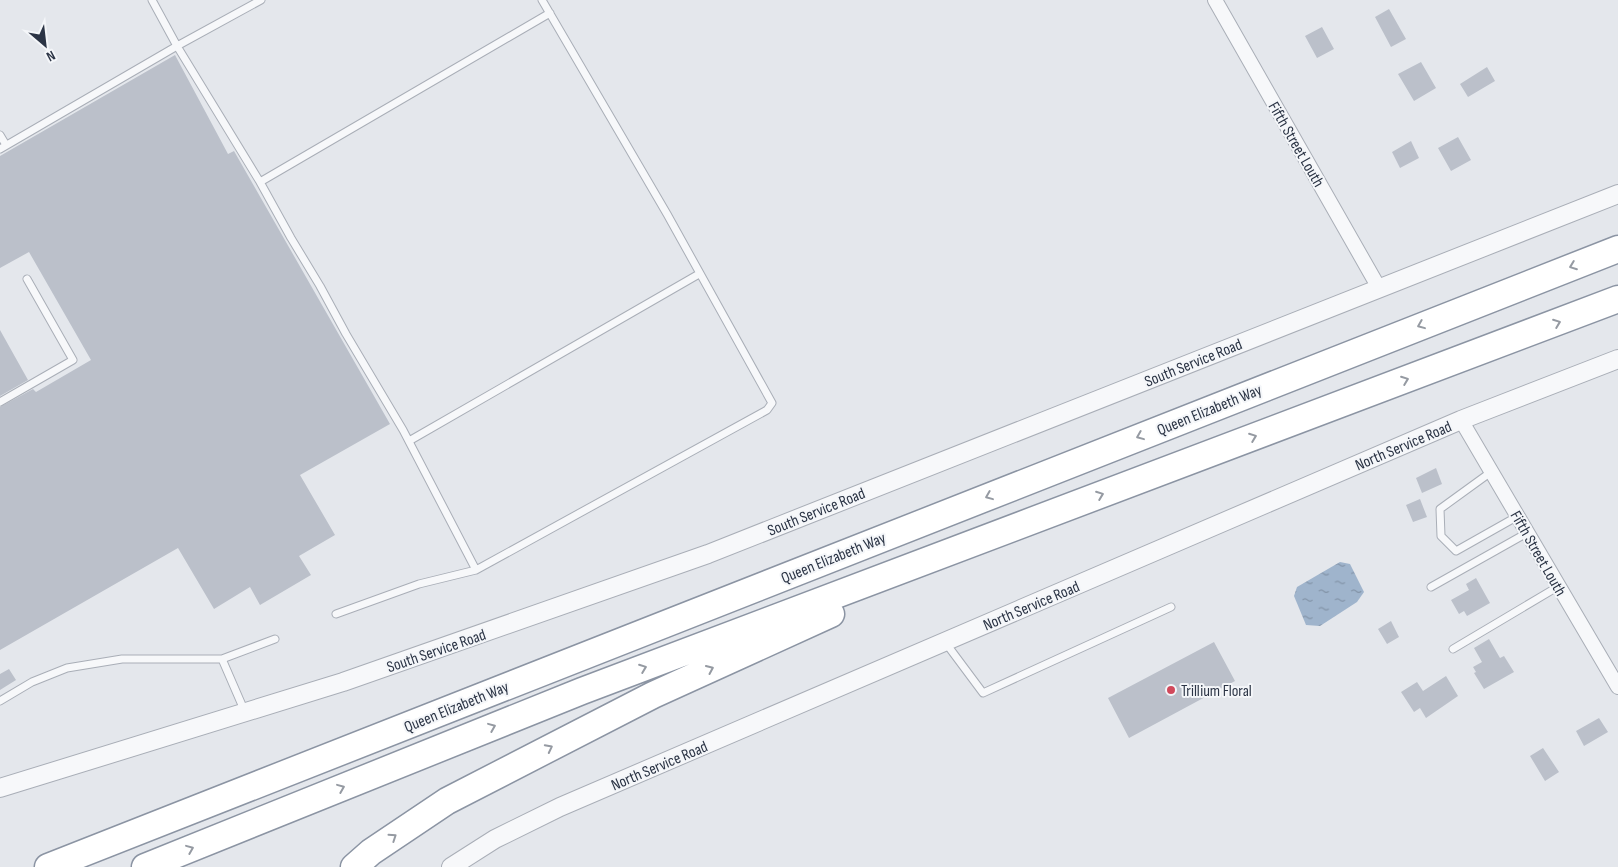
<svg xmlns="http://www.w3.org/2000/svg" width="1618" height="867" viewBox="0 0 1618 867" font-family="'Sofia Sans Condensed',sans-serif">
	<style>
		.water { fill: url(#water-ripples) }
		.building { fill: #bbc0ca }
		.lines { fill: none; stroke-linecap: round; stroke-linejoin: round }
		.service-casing { stroke: #a9aeb7; stroke-width: 9 }
		.minor-casing { stroke: #a9aeb7; stroke-width: 16 }
		.tertiary-casing { stroke: #a9aeb7; stroke-width: 20 }
		.motorway-casing { stroke: #8b94a3; stroke-width: 29 }
		.service { stroke: #f7f8fa; stroke-width: 7 }
		.minor { stroke: #f7f8fa; stroke-width: 14 }
		.tertiary { stroke: #f7f8fa; stroke-width: 18 }
		.motorway { stroke: #fff; stroke-width: 26 }
		.oneway { stroke: #959aa2 }
		.poi-dot { fill: #d1495b; stroke: #f4f6f9; stroke-width: 2 }
		.labels { text-anchor: middle; stroke-width: 4; stroke-linejoin: round; paint-order: stroke }
		.street-label { font-size: 16px; fill: #2b3445; stroke: #f4f6f9 }
		.poi-label { font-size: 16px; fill: #2b3445; stroke: #f4f6f9; text-anchor: start }
	</style>
	<defs>
		<pattern id="water-ripples" width="26" height="14" patternUnits="userSpaceOnUse" patternTransform="scale(1.25)"><rect width="26" height="14" fill="#9fb4cc"/><path d="M2 4q2-2 4 0t4 0M15 11q2-2 4 0t4 0" fill="none" stroke="#8293a7"/></pattern>
	</defs>
	<rect width="100%" height="100%" fill="#e4e7ec"/>
	<path class="water" d="M1340,562L1350,564L1364,592L1357,602L1320,626L1306,625L1294,596L1297,587Z"/>
	<path class="building" d="M1389,9L1406,39L1391,47L1375,17Z
		M1322,27L1334,49L1317,58L1305,36Z
		M175,55L228,154L234,151L390,424L300,475L335,535L299,556L311,575L260,605L250,587L214,609L178,548L0,650V407L33,389L36,392L91,360L29,252L0,268V156Z
		M1421,62L1436,88L1414,101L1398,74Z
		M1487,67L1495,81L1468,97L1460,84Z
		M1458,137L1471,160L1451,171L1438,148Z
		M1411,141L1419,158L1400,168L1392,152Z
		M0,330L28,380L0,396Z
		M1436,468L1442,484L1422,493L1416,478Z
		M1420,499L1427,517L1413,522L1406,505Z
		M1476,578L1490,603L1467,616L1464,611L1459,614L1451,600L1469,590L1466,584Z
		M1391,621L1399,637L1387,644L1378,629Z
		M1489,639L1500,658L1504,656L1514,672L1484,689L1474,673L1476,672L1473,667L1482,662L1474,648Z
		M1214,642L1235,681L1129,738L1108,698Z
		M9,669L16,680L0,690V674Z
		M1446,676L1458,696L1426,718L1420,708L1414,712L1401,692L1417,682L1423,691Z
		M1599,718L1608,732L1584,746L1576,731Z
		M1543,748L1559,772L1545,781L1530,756Z"/>
	<g class="lines">
		<defs>
			<path id="service" d="M152,0L177,46L260,182L291,238L320,286L346,334L403,430L476,570
				M0,135L6,145
				M0,149L177,46L261,0
				M260,182L550,13
				M0,402L73,360L27,279
				M409,441L699,274
				M1491,472L1440,509L1441,536L1456,551L1518,516
				M1431,587L1527,533
				M336,614L419,584L476,570L767,410L772,403L667,214L542,0
				M945,642L983,693L1171,607
				M1453,649L1559,586
				M0,701L32,682L67,668L122,659H222
				M245,712L222,659L275,639"/>
			<path id="minor" d="M1215,0L1379,288
				M1461,420L1618,687"/>
			<path id="tertiary" d="M0,788L343,682L708,554L1618,194
				M451,867L495,839L560,807L1461,420L1618,359"/>
			<path id="motorway" d="M48,867L1618,249
				M145,867L582,691L1618,299
				M354,867L371,852L447,801L653,695L831,614"/>
		</defs>
		<use href="#service" class="service-casing"/>
		<use href="#minor" class="minor-casing"/>
		<use href="#tertiary" class="tertiary-casing"/>
		<use href="#motorway" class="motorway-casing"/>
		<use href="#service" class="service"/>
		<use href="#minor" class="minor"/>
		<use href="#tertiary" class="tertiary"/>
		<use href="#motorway" class="motorway"/>
	</g>
	<defs><path id="oneway-chevron" d="M-2-3.5L2.5 0L-2 3.5" fill="none" stroke-width="1.6" stroke-linecap="round" stroke-linejoin="round" transform="scale(1.25)"/></defs>
	<g class="oneway">
		<use href="#oneway-chevron" transform="translate(1573 266) rotate(159)"/>
		<use href="#oneway-chevron" transform="translate(1557 323) rotate(-21)"/>
		<use href="#oneway-chevron" transform="translate(1421 325) rotate(158)"/>
		<use href="#oneway-chevron" transform="translate(1405 380) rotate(-21)"/>
		<use href="#oneway-chevron" transform="translate(1140 436) rotate(158)"/>
		<use href="#oneway-chevron" transform="translate(1253 437) rotate(-21)"/>
		<use href="#oneway-chevron" transform="translate(1100 495) rotate(-21)"/>
		<use href="#oneway-chevron" transform="translate(989 496) rotate(158)"/>
		<use href="#oneway-chevron" transform="translate(643 668) rotate(-21)"/>
		<use href="#oneway-chevron" transform="translate(710 669) rotate(-24)"/>
		<use href="#oneway-chevron" transform="translate(492 727) rotate(-22)"/>
		<use href="#oneway-chevron" transform="translate(549 748) rotate(-27)"/>
		<use href="#oneway-chevron" transform="translate(341 788) rotate(-22)"/>
		<use href="#oneway-chevron" transform="translate(393 837) rotate(-34)"/>
		<use href="#oneway-chevron" transform="translate(190 849) rotate(-22)"/>
	</g>
	<circle class="poi-dot" cx="1171" cy="690" r="5"/>
	<g class="labels">
		<g class="street-label">
			<text transform="translate(1297 144) rotate(60)" y="6">Fifth Street Louth</text>
			<text transform="translate(1193 362) rotate(-22)" y="6">South Service Road</text>
			<text transform="translate(1209 409) rotate(-22)" y="6">Queen Elizabeth Way</text>
			<text transform="translate(1403 445) rotate(-23)" y="6">North Service Road</text>
			<text transform="translate(816 511) rotate(-22)" y="6">South Service Road</text>
			<text transform="translate(1539 553) rotate(60)" y="6">Fifth Street Louth</text>
			<text transform="translate(833 557) rotate(-22)" y="6">Queen Elizabeth Way</text>
			<text transform="translate(1031 605) rotate(-23)" y="6">North Service Road</text>
			<text transform="translate(436 650) rotate(-19)" y="6">South Service Road</text>
			<text transform="translate(456 706) rotate(-22)" y="6">Queen Elizabeth Way</text>
			<text transform="translate(659 765) rotate(-23)" y="6">North Service Road</text>
		</g>
		<g class="poi-label">
			<text x="1181" y="696">Trillium Floral</text>
		</g>
	</g>
	<g transform="translate(45 45) rotate(152)" stroke="#f4f6f9" stroke-width="4" paint-order="stroke">
	<path d="M0-4L9 19L0 12L-9 19Z" fill="#2b3445"/>
	<text y="-8" font-size="14" font-weight="bold" text-anchor="middle" fill="#2b3445">N</text>
	</g>
</svg>
